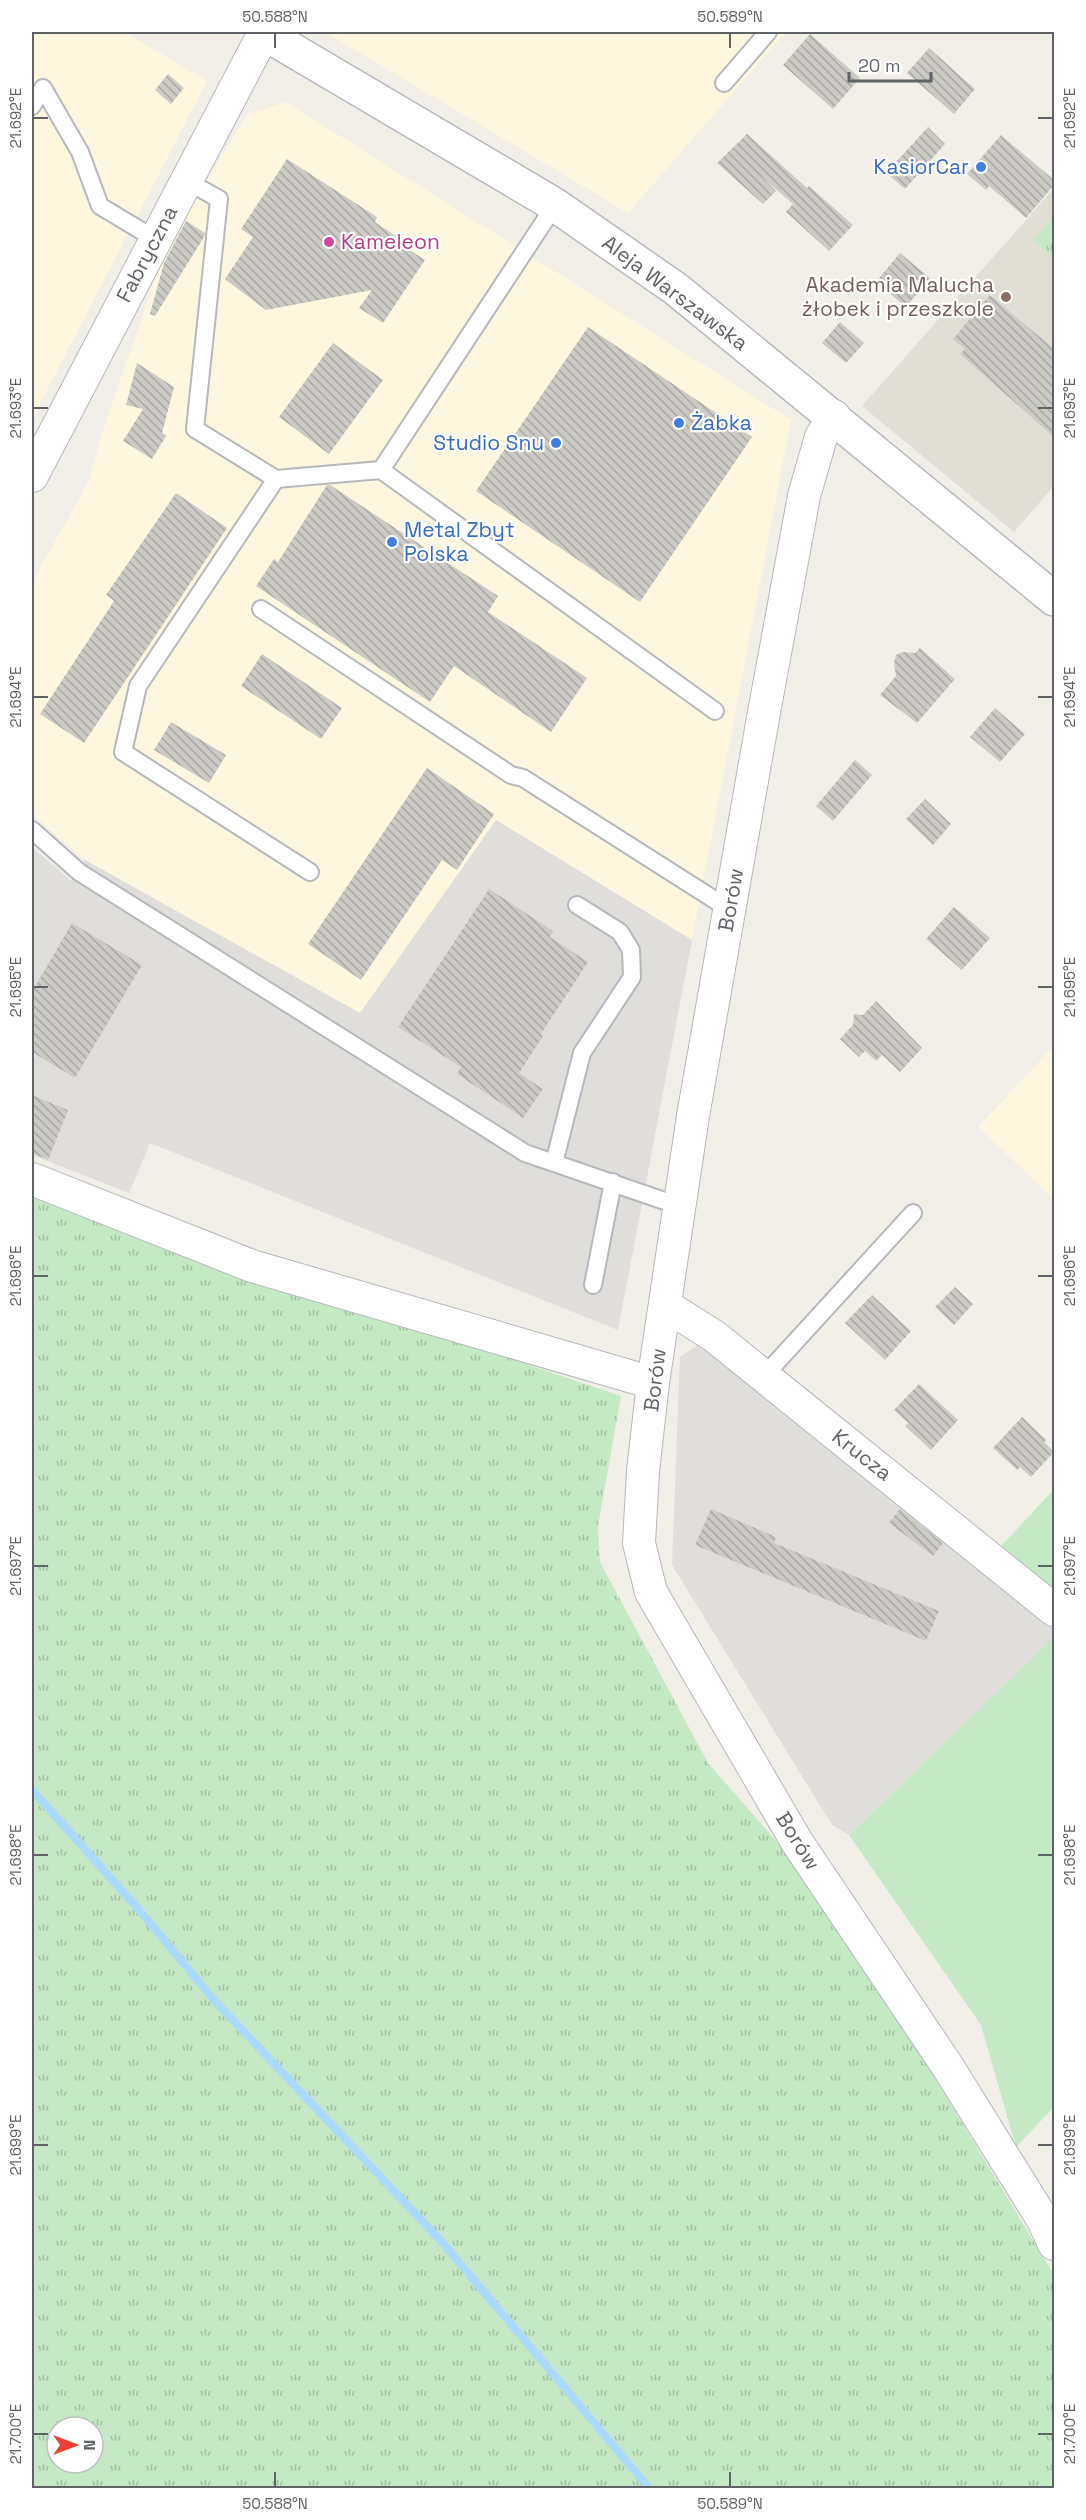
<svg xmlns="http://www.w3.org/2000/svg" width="1086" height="2520" viewBox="0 0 1086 2520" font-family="'Space Grotesk',sans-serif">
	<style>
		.commercial { fill: #fef7e0 }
		.industrial { fill: #e0deda }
		.education { fill: #e1ded6 }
		.grass { fill: #c5e8c5 }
		.park { fill: url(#park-tufts); fill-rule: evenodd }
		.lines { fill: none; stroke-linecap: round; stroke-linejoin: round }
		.stream { stroke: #aadaff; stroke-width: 8 }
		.building { fill: url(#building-back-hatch) }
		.lane-casing { stroke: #b5b8bc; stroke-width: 20 }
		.street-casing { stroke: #b5b8bc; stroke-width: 34 }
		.secondary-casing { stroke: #b6babf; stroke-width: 36 }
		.lane { stroke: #fff; stroke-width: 16 }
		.street { stroke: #fff; stroke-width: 32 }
		.secondary { stroke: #fff; stroke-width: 33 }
		.ticks { fill: none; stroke: #5f6368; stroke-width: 2 }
		.shop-dot { fill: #3f7fe0; stroke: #fff; stroke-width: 2 }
		.hotel-dot { fill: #d1479c; stroke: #fff; stroke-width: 2 }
		.education-dot { fill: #8d6e63; stroke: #fff; stroke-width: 2 }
		.labels { text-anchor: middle; stroke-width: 4.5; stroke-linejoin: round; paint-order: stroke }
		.shop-label { font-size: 21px; fill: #366cbe; stroke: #fff; text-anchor: end }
		.hotel-label { font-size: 21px; fill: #b23c85; stroke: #fff; text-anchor: start }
		.street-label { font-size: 21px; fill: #5f6368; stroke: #fff }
		.education-label { font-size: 21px; fill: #785e54; stroke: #fff; text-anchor: end }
		.neatline { fill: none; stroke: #5f6368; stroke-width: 2 }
		.ticks-label { font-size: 15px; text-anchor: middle; fill: #5f6368 }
	</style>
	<defs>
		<pattern id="park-tufts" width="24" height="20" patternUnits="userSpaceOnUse" patternTransform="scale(1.5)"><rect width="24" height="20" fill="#c5e8c5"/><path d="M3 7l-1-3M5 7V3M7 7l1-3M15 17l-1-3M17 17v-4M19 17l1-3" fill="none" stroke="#a3c0a4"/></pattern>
		<pattern id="building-back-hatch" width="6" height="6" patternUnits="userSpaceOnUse" patternTransform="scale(1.5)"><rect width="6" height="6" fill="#cccac5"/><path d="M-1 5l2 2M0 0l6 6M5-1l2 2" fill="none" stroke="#a9a8a4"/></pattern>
	</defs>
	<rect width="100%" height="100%" fill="#f1efe8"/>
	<path class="commercial" d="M32,32H124L207,81L32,419Z
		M325,32H786L628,213Z
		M286,102L791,420L692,940L496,820L360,1013L85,860L32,814V582L89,481L102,433L169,240L248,114Z
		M1054,1046V1199L978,1127Z"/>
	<path class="industrial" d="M496,820L692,940L618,1330L150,1143L129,1193L32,1155V847L71,881L85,860L360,1013Z
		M702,1342L1054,1628V1637L849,1835L832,1825L672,1565L680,1357Z"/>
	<path class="education" d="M1054,188V486L1014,532L862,406Z"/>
	<path class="grass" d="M1054,1489V1602L996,1552Z
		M1054,1637V2107L1016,2147L981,2025L849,1835Z"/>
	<path class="park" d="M1054,217V258L1034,240Z
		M32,1192L342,1302L621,1396L598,1526L600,1562L708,1763L826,1898L1054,2275V2488H32ZM57,2427H93V2463H57Z"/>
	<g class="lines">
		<path class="stream" d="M32,1790L140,1911L213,1999L441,2241L649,2488"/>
	</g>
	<path class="building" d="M810,34L860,78L833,109L783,65Z
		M929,48L975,89L954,114L907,73Z
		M168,74L184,88L171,104L155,90Z
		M928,127L945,144L905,189L886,173Z
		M747,134L807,188L809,186L853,225L829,251L786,212L793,204L761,176L776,191L763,204L717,163Z
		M1001,135L1054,180V185L1026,218L989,186L986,190L967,174Z
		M287,159L377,217L375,222L410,246L408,249L425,260L383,323L359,308L372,290L266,310L225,279L253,237L241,229Z
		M186,221L205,233L204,237L155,316L150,314L164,263Z
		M900,253L930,278L906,307L876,282Z
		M990,295L1054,349V437L960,354L965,349L953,339Z
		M840,322L864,343L846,363L822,343Z
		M588,327L752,437L640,602L476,491Z
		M333,343L383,380L329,454L279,417Z
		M137,363L174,387L162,433L166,436L152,459L123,441L143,409L126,405Z
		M327,485H330L498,596L488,612L587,678L551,732L454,666L430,702L256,586L274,559L278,562Z
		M176,493L227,528L84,743L40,714L114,601L106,595Z
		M920,648L955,679L917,723L880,695L896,676L894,663L896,655L903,652L915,653Z
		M262,654L342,708L321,739L241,686Z
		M995,708L1025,734L1000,762L970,737Z
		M171,722L226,755L209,783L154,750Z
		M855,760L872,775L833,821L816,806Z
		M427,768L494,814L457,870L442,860L361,980L308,944Z
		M925,799L951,824L933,845L906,819Z
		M489,889L553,931L550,937L588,962L541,1034L543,1036L519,1073L543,1089L523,1118L457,1074L461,1067L398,1027Z
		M954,907L990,938L962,970L926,939Z
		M72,923L142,965L75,1078L32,1052V992Z
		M876,1001L922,1048L900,1072L882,1055L876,1061L865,1051L859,1057L840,1039L853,1025L854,1014L863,1015Z
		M32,1095L68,1110L48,1160L32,1153Z
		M955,1287L973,1304L954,1325L935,1307Z
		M872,1295L911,1331L885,1360L845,1323Z
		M919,1384L958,1420L931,1450L905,1426L908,1423L894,1410Z
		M1022,1417L1046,1440L1044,1442L1054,1452L1031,1477L1020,1467L1017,1470L993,1448Z
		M711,1509L776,1537L774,1543L939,1611L926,1641L695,1545Z
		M900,1509L943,1543L933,1556L889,1523Z"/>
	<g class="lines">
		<defs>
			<path id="lane" d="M724,83L768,32
				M32,106L43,88L80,152L100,206L155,239
				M185,180L219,199L195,429L276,479L138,686L123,752L310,872
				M381,470L715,711
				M276,479L381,470L555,205
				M261,609L511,775L523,778L729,909
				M32,830L79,872L525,1153L679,1206
				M554,1163L582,1053L632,977L631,950L620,932L577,905
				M593,1285L613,1182
				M764,1376L913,1213"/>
			<path id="street" d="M834,416L821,437L804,496L763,718L693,1116L653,1383L643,1471L639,1543L651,1592L797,1842L948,2067L1043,2220L1054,2244
				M32,476L264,33
				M32,1179L252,1266L653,1383
				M665,1305L714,1336L1054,1610"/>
			<path id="secondary" d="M262,32L555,205L676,289L1054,599"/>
		</defs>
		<use href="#lane" class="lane-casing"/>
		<use href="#street" class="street-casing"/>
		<use href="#secondary" class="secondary-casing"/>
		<use href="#lane" class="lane"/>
		<use href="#street" class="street"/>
		<use href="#secondary" class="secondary"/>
	</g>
	<path class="ticks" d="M275,33V48M730,33V48M33,118H48M1038,118H1053M33,408H48M1038,408H1053M33,697H48M1038,697H1053M33,987H48M1038,987H1053M33,1276H48M1038,1276H1053M33,1566H48M1038,1566H1053M33,1855H48M1038,1855H1053M33,2145H48M1038,2145H1053M33,2434H48M1038,2434H1053M275,2472V2487M730,2472V2487"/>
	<g class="shop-dot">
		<circle cx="981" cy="167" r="6"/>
		<circle cx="679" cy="423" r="6"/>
		<circle cx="556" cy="443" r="6"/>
		<circle cx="392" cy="542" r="6"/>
	</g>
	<circle class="hotel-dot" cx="329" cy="242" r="6"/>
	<circle class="education-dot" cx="1006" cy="297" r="6"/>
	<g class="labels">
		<g class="shop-label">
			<text x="969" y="174">KasiorCar</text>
			<text x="691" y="430" text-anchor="start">Żabka</text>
			<text x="544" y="450">Studio Snu</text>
			<text x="404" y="537" text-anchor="start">Metal Zbyt<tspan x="404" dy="24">Polska</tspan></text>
		</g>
		<g class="hotel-label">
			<text x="341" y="249">Kameleon</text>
		</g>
		<g class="street-label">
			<text transform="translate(147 254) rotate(-62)" y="7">Fabryczna</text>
			<text transform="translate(675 293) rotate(37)" y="7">Aleja Warszawska</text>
			<text transform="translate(731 900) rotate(-80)" y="7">Borów</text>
			<text transform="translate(655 1380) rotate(-83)" y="7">Borów</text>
			<text transform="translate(862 1455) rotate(38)" y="7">Krucza</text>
			<text transform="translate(798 1841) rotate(58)" y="7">Borów</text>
		</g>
		<g class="education-label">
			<text x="994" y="292">Akademia Malucha<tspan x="994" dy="24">żłobek i przeszkole</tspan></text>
		</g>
	</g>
	<rect width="1086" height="2520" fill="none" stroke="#ffffff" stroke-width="66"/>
	<g transform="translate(75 2445) rotate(90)"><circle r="28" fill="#ffffff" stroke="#bfc1c3" stroke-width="1.5"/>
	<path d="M0-4.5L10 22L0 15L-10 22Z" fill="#ea4335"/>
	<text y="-9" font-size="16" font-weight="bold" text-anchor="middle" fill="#5f6368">N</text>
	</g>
	<path d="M849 72v9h82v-9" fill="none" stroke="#5f6368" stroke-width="3"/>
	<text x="858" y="72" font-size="18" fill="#5f6368" stroke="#ffffff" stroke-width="4.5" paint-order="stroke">20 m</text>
	<rect x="33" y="33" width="1020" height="2454" class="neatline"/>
	<g class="ticks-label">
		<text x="275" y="22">50.588°N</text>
		<text x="730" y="22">50.589°N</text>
		<text transform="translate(1070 118) rotate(-90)" y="5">21.692°E</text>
		<text transform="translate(16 118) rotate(-90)" y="5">21.692°E</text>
		<text transform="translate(1070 408) rotate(-90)" y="5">21.693°E</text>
		<text transform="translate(16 408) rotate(-90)" y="5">21.693°E</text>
		<text transform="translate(1070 697) rotate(-90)" y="5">21.694°E</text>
		<text transform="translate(16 697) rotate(-90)" y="5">21.694°E</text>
		<text transform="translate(16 987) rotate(-90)" y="5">21.695°E</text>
		<text transform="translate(1070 987) rotate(-90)" y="5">21.695°E</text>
		<text transform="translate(16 1276) rotate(-90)" y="5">21.696°E</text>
		<text transform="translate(1070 1276) rotate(-90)" y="5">21.696°E</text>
		<text transform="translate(1070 1566) rotate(-90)" y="5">21.697°E</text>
		<text transform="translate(16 1566) rotate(-90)" y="5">21.697°E</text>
		<text transform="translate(16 1855) rotate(-90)" y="5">21.698°E</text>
		<text transform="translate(1070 1855) rotate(-90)" y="5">21.698°E</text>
		<text transform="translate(1070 2145) rotate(-90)" y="5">21.699°E</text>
		<text transform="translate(16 2145) rotate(-90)" y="5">21.699°E</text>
		<text transform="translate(1070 2434) rotate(-90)" y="5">21.700°E</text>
		<text transform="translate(16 2434) rotate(-90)" y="5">21.700°E</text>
		<text x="275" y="2509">50.588°N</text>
		<text x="730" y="2509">50.589°N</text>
	</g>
</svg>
